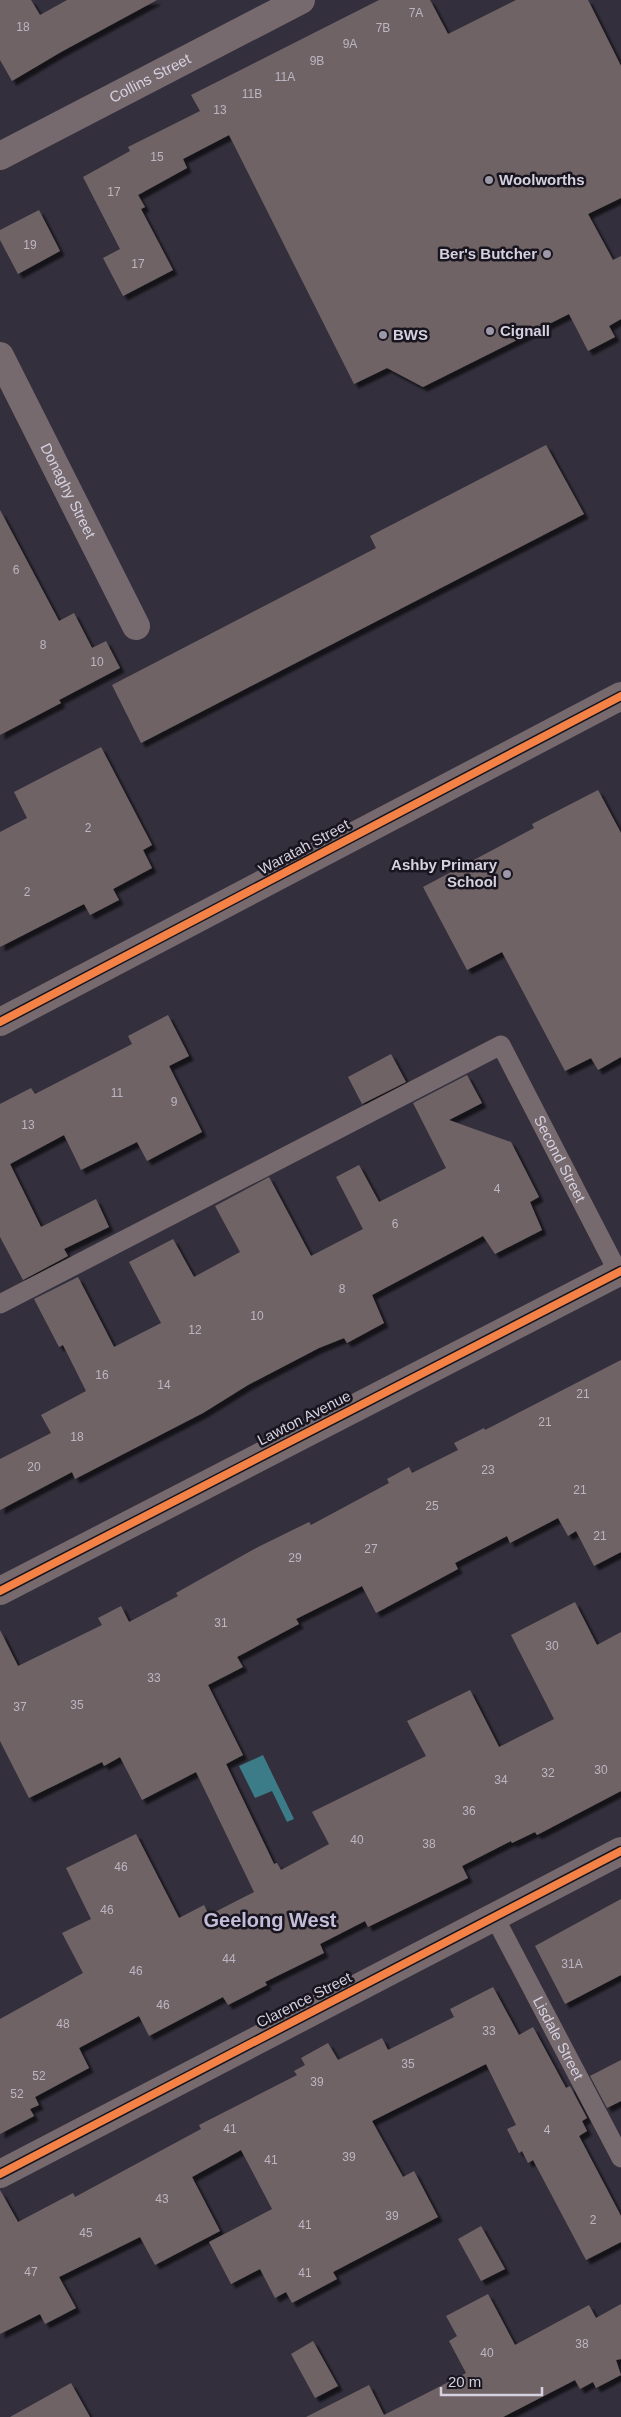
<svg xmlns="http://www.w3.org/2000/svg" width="621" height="2417" viewBox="0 0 621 2417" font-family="Helvetica,sans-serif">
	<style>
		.water { fill: #3c7b88 }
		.building { fill: #706466; filter: url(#shadow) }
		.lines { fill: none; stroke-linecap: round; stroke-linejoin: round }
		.lane { stroke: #776a6e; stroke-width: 19 }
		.street { stroke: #776a6e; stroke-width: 28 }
		.cycleway-casing { stroke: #18151f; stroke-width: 11 }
		.cycleway { stroke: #f48246; stroke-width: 8 }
		.poi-dot { fill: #9c98a7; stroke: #18151f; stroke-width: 2 }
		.labels { text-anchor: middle; stroke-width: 5; stroke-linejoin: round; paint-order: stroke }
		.number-label { font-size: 12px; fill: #bcb6c2 }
		.street-label { font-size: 15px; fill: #d5d1e0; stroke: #18151f }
		.poi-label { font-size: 15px; font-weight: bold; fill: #d5d1e0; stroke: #18151f; text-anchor: start }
		.district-label { font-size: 20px; font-weight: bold; fill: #c4bdd9; stroke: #18151f }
	</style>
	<defs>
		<filter id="shadow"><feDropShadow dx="4.5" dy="4.5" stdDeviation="1" flood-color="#0009"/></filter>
	</defs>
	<rect width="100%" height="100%" fill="#332f3c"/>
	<path class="water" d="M263,1755L294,1819L287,1822L272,1791L255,1798L239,1766Z"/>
	<path class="building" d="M0,0H31L40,15L67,0H157L61,52L12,81L0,60Z
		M379,0H430L448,34L516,0H588L621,66V198L588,214L613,260L621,256V319L609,326L615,337L588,351L569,314L423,387L387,368L354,384L229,135L183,159L187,168L138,195L145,207L141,209L173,270L123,296L103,258L120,249L83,177L130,151L128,147L200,111L191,95Z
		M39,210L60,251L18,274L0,240V230Z
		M546,445L584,514L141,743L112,685L376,548L370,536Z
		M0,510L59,621L74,613L92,648L106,641L120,668L59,700L61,703L0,735Z
		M101,747L152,845L143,850L152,868L113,889L119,900L90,915L84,904L0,947V832L27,818L14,792Z
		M598,790L621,833V1057L598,1070L591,1058L565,1071L502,952L467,970L423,887L534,828L532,824Z
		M168,1015L189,1056L169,1066L202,1132L147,1161L137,1142L81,1170L64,1135L10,1164L41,1227L96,1199L109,1227L64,1249L68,1256L23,1280L0,1237V1104L31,1088L35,1094L132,1044L128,1036Z
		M391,1054L406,1082L362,1104L348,1077Z
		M467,1075L482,1103L449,1120L511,1142L539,1197L530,1202L542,1230L495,1254L483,1236L372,1295L384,1323L347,1343L344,1338L319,1348L248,1385L203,1413L75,1479L72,1472L0,1510V1459L51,1433L41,1415L86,1391L63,1345L59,1347L34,1299L78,1277L114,1347L161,1323L129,1262L173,1239L194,1277L240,1252L215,1206L269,1177L311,1256L363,1229L336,1177L359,1165L379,1202L446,1168L413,1103Z
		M621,1360V1552L594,1566L576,1531L568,1536L558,1518L510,1543L507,1536L455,1563L458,1569L376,1613L362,1586L296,1619L299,1624L237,1657L243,1667L208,1685L243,1755L226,1764L274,1864L277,1863L281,1870L329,1844L312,1812L426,1756L407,1721L470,1690L499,1747L554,1719L511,1635L575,1602L597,1645L621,1632V1791L537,1835L535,1832L512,1843L511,1841L462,1866L468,1878L368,1927L365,1921L320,1944L324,1953L265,1982L267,1985L228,2005L223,1997L149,2036L139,2016L79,2048L89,2068L35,2097L39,2105L30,2109L34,2116L0,2134V2019L83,1973L62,1933L91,1919L66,1868L136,1834L179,1918L204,1905L209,1915L254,1892L196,1772L142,1800L120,1757L104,1766L102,1762L29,1798L0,1741V1630L18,1666L102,1625L98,1618L121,1606L129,1622L178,1596L176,1593L258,1547L309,1522L311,1525L389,1483L387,1479L409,1467L412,1473L458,1450L454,1443L484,1428L485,1430Z
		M621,1899V1975L565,2004L535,1946Z
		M493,1987L519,2035L533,2027L566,2088L570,2086L587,2118L582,2121L587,2131L579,2136L621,2216V2242L586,2260L533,2160L528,2163L522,2151L519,2153L507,2129L516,2125L486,2064L372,2121L403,2177L414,2171L438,2217L333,2272L337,2279L292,2303L286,2292L275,2298L260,2269L231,2284L209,2242L272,2209L241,2150L192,2177L220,2231L155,2265L140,2237L59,2277L76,2308L45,2324L40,2314L0,2334V2190L18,2222L73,2193L75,2197L201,2129L199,2125L297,2075L294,2071L305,2065L301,2058L328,2043L338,2060L382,2038L388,2050L454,2017L450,2009Z
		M621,2060V2101L607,2108L590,2076Z
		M481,2226L505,2269L481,2281L458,2239Z
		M488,2294L515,2345L589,2305L596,2318L621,2304V2359L616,2360L621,2375L596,2388L593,2382L580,2389L575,2380L503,2417H306L369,2385L384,2415L466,2373L449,2341L457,2336L446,2316Z
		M313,2341L338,2386L315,2398L291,2354Z
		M71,2383L90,2417H10Z"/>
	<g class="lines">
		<g class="lane">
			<path id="s1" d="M0,1304L501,1045L618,1272"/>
			<path id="s2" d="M494,1916L621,2158"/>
		</g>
		<g class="street">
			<path id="s3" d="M0,156L301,0"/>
			<path id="s4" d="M0,356L136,626"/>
			<path d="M0,1022L621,696"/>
			<path d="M0,1591L621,1271"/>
			<path d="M0,2174L621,1851"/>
		</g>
		<defs>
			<path id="cycleway" d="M0,1022L621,696
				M0,1591L621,1271
				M0,2174L621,1851"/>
		</defs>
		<use href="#cycleway" class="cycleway-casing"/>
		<use href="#cycleway" class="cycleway"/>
	</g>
	<g class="poi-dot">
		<circle cx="489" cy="180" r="5"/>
		<circle cx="547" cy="254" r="5"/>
		<circle cx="490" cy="331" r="5"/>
		<circle cx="383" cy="335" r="5"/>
		<circle cx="507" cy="874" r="5"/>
	</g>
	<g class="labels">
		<g class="number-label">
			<text x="416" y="17">7A</text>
			<text x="23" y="31">18</text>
			<text x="383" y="32">7B</text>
			<text x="350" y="48">9A</text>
			<text x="317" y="65">9B</text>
			<text x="285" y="81">11A</text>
			<text x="252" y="98">11B</text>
			<text x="220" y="114">13</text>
			<text x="157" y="161">15</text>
			<text x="114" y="196">17</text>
			<text x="30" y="249">19</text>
			<text x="138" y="268">17</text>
			<text x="16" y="574">6</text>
			<text x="43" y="649">8</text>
			<text x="97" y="666">10</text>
			<text x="88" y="832">2</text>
			<text x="27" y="896">2</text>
			<text x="117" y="1097">11</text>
			<text x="174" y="1106">9</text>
			<text x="28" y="1129">13</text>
			<text x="497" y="1193">4</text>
			<text x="395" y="1228">6</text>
			<text x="342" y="1293">8</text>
			<text x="257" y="1320">10</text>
			<text x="195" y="1334">12</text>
			<text x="102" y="1379">16</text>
			<text x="164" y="1389">14</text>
			<text x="583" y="1398">21</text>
			<text x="545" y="1426">21</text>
			<text x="77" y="1441">18</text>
			<text x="34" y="1471">20</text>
			<text x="488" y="1474">23</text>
			<text x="580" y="1494">21</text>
			<text x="432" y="1510">25</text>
			<text x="600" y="1540">21</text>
			<text x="371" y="1553">27</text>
			<text x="295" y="1562">29</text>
			<text x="221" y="1627">31</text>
			<text x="552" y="1650">30</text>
			<text x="154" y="1682">33</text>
			<text x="77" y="1709">35</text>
			<text x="20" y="1711">37</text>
			<text x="601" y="1774">30</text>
			<text x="548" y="1777">32</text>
			<text x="501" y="1784">34</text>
			<text x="469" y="1815">36</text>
			<text x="357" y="1844">40</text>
			<text x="429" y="1848">38</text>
			<text x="121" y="1871">46</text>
			<text x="107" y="1914">46</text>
			<text x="229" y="1963">44</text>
			<text x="572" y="1968">31A</text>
			<text x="136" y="1975">46</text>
			<text x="163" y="2009">46</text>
			<text x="63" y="2028">48</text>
			<text x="489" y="2035">33</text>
			<text x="408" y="2068">35</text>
			<text x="39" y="2080">52</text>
			<text x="317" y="2086">39</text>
			<text x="17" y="2098">52</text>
			<text x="230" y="2133">41</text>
			<text x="547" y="2134">4</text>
			<text x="349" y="2161">39</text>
			<text x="271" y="2164">41</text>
			<text x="162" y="2203">43</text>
			<text x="392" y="2220">39</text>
			<text x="593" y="2224">2</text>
			<text x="305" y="2229">41</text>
			<text x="86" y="2237">45</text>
			<text x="31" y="2276">47</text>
			<text x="305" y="2277">41</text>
			<text x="582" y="2348">38</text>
			<text x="487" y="2357">40</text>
		</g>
		<g class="street-label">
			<text dy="5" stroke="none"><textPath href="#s3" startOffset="169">Collins Street</textPath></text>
			<text dy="5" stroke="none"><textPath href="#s4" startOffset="151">Donaghy Street</textPath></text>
			<text transform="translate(304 847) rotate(-28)" y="5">Waratah Street</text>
			<text dy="5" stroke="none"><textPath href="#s1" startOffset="692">Second Street</textPath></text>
			<text transform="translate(304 1418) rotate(-27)" y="5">Lawton Avenue</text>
			<text transform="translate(304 2000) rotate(-27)" y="5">Clarence Street</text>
			<text dy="5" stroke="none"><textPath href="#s2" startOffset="138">Lisdale Street</textPath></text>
		</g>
		<g class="poi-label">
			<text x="499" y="185">Woolworths</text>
			<text x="537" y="259" text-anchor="end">Ber's Butcher</text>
			<text x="500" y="336">Cignall</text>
			<text x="393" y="340">BWS</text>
			<text x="497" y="870" text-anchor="end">Ashby Primary<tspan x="497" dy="17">School</tspan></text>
		</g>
		<g class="district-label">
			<text x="270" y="1927">Geelong West</text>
		</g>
	</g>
	<path d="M441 2387v8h101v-8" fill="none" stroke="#d5d1e0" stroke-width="2.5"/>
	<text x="448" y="2387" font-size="15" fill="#d5d1e0" stroke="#18151f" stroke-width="4" paint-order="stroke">20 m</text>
</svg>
